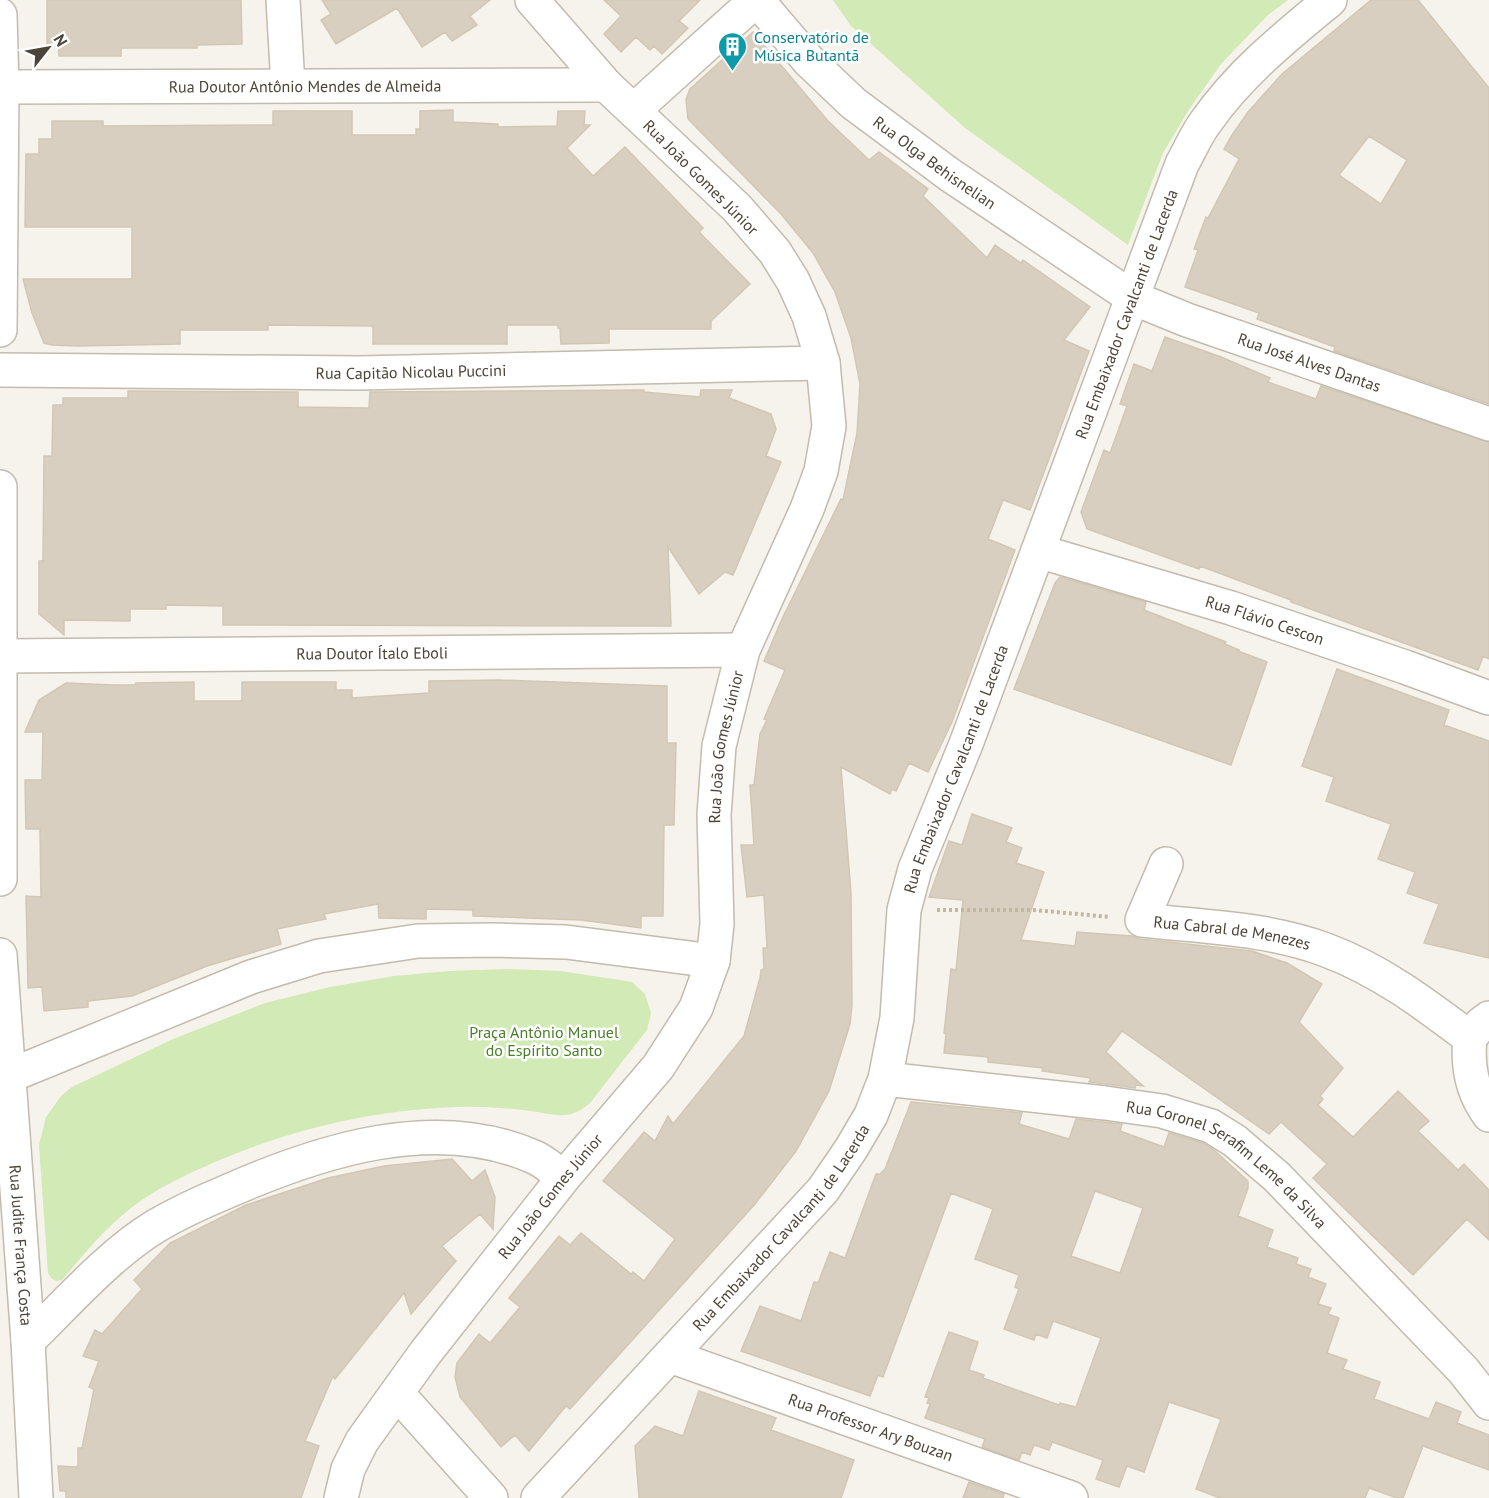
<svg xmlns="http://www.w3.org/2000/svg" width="1489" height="1498" viewBox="0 0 1489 1498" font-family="'PT Sans',sans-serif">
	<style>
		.green { fill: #d2eab5 }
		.building { fill: #d8cfc1; stroke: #d3c7b4; stroke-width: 1.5; fill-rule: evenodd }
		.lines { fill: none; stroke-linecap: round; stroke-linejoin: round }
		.street-casing { stroke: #c2bbae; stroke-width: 36 }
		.path { stroke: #c4b79f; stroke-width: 4; stroke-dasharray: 3 3; stroke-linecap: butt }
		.street { stroke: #fff; stroke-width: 33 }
		.labels { text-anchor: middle; stroke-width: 5; stroke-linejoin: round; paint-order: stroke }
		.culture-label { font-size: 16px; fill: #0d838f; stroke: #fff; text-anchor: start }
		.street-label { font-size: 16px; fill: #4b4439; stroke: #fff }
		.park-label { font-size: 16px; fill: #4a7f2a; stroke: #fff }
	</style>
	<rect width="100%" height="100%" fill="#f6f3ec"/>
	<path class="green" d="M833,0H1288L1268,15L1221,64L1190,108L1163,153L1128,245L965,128L851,26Z
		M506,969L560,971L620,980L632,982L645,994L651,1013L647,1030L590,1103C583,1109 575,1114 566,1115C554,1116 541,1112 530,1111C506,1108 481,1106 457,1107C373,1110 292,1129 215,1162C185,1175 157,1188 131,1208C104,1229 84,1254 62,1280L56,1281L51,1278L48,1273L39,1145L46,1117L61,1096L72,1087L173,1039L265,1003L330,987L394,976L449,971Z"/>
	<path class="building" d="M47,0H241L242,44L197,45V48H121V56H59L58,46L47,45Z
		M322,0H490L470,16L477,25L452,41L445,32L422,47L397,8L336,44L321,20L331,14Z
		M604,0H700L679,21L688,28L662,54L654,46L650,50L636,37L621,52L604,34L621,16Z
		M1371,0H1418L1489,88V404L1334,351L1335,347L1257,319L1259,313L1185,287L1198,250L1194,249L1206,217L1208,218L1239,159L1224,149L1232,135L1248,112L1282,74ZM1369,136L1407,160L1381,204L1339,175Z
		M753,32L828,121L869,160L879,152L928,189L923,196L987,258L995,245L1021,263L1023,260L1090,307L1064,340L1089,351L1030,510L1003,500L988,539L1015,550L952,722L928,772L909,763L896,791L892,789L890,794L841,767L851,893L852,1005L850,1024L829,1091L796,1151L755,1204L570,1409L566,1406L529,1451L515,1435L501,1447L460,1397L455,1377L457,1363L479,1334L490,1343L520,1307L509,1298L559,1236L570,1245L581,1233L631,1274L633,1272L644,1281L675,1239L603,1181L644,1132L655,1141L668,1116L673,1124L744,1036L760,978L761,970L764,969L763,948H767L764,895L747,897L741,845H754L750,785H754L760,734L767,720L764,719L785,670L764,661L782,619L841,499L843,500L857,433L860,384L851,338L835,292L813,253L781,214L688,119L686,99L690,89Z
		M453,110V122L498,124V127L557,126L558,111H585L584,125H590L567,148L593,176L625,147L703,228L699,232L750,284L711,321V329H609V343L561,344L560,328H558V325H507V344H373V326L268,325V330H180V344L78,346L52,345L44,343L32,313L23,279H132V227H25L26,154H39V139H52V121H103V126L273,125V111H352V135H416V129H420V111Z
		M1165,337L1221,357L1270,378L1268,382L1316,399L1321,386L1489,442V659L1483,656L1478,670L1291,602V600L1200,566L1199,569L1087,529L1081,512L1104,450L1110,453L1127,406L1120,404L1134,364L1152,371Z
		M644,390V392L700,397L701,390H732L729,398L771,414L776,429L766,456L781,462L733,575L725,572L699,594L668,547L671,626L223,625V606L166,605V609H130V621L64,620V635L39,614V561H43L44,456H52L53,405H63V398H128V391L298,392V407L369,408L370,392Z
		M1060,577L1146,602L1144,610L1226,642L1225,644L1239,650L1238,651L1267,662L1231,765L1014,689L1055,583Z
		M1337,669L1449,710L1444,725L1489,741V958L1424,943L1439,904L1407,893L1415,872L1378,859L1391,824L1326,801L1334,777L1302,766Z
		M499,680L667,686V743H676L674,825H664L663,916H641V928L581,920L473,916V910L426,909V919L379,918L378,904L324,914L326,919L277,929L281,944L207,966L132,996L88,1001V1007L44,1011L42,987L28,988L26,896L41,897L40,829H26L25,780H42L43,732H25L39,700L66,683L114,685H135L136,683L194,682V701H242V682H336V690H352V698L429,693V681Z
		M972,814L1012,828L1006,842L1022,848L1016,863L1044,872L1021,940L1075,946L1077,932L1132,936L1140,939L1252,951L1287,963L1322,984L1299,1022L1343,1068L1320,1096L1323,1099L1318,1105L1353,1137L1398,1091L1429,1121L1418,1131L1458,1170L1464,1164L1489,1190V1240L1467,1219L1413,1275L1313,1178L1327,1164L1281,1122L1269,1134L1122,1031L1106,1052L1143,1086L1136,1085L1135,1088L1089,1082L1091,1078L1042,1071L1043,1068L988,1062V1057L944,1053L946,1034L944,1033L951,969L956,970L963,900L929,897L949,841L962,845Z
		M911,1102L1022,1113L1019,1124L1069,1139L1076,1119L1122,1124L1120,1131L1164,1147L1169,1133L1203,1143L1214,1150L1248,1181V1188L1238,1216L1273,1230L1267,1247L1298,1258L1296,1264L1311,1269L1308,1277L1326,1284L1318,1304L1331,1308L1328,1314L1339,1318L1327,1353L1347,1360L1343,1369L1380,1382L1374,1399L1429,1419L1436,1402L1461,1412L1457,1423L1489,1435V1470L1423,1446L1403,1498H1397L1369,1488L1365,1498H1220L1196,1489L1221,1419L1169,1402L1144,1472L1127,1466L1119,1487L1096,1479L1103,1460L1052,1442L1049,1450L1034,1445L1030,1455L1022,1452L1019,1460L982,1447L985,1439L925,1418L930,1404L927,1403L929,1398L925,1397L949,1332L978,1342L969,1370L984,1375L983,1378L1059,1405L1060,1403L1076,1407L1101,1338L1053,1321L1047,1338L1036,1334L1034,1340L1004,1329L1019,1289L1015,1287L1019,1275L975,1259L993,1209L951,1193L883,1377L878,1375L870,1396L741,1351L760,1306L801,1321L814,1282L818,1283L830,1252L845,1258L876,1174H880L885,1169ZM1095,1191L1143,1208L1120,1273L1071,1256Z
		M452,1159L472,1181L485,1170L495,1197L493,1229L480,1214L442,1246L456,1261L411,1314L404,1293L335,1379L333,1376L305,1441L319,1446L301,1498H66V1491H60L58,1466L78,1467V1448H82L94,1389L89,1387L99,1361L83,1356L95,1330L102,1334L142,1289L134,1280L170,1243L246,1205L328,1178L384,1166Z
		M699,1391L776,1418L771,1430L854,1460L841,1498H639L635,1446L655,1426L683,1436Z
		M969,1482L1004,1494L1003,1498H963Z"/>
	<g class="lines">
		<defs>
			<g id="street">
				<path d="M283,0L288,86"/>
				<path id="s1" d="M757,0L809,61L853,103L950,175L1133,298L1187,320L1489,424"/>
				<path d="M0,15L2,87L0,330"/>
				<path id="s2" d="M2,87L606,85"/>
				<path d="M634,110L756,0"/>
				<path id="s3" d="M0,370L359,373L823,363"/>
				<path d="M0,487V879"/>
				<path id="s4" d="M1038,551L1231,608L1405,667L1489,698"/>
				<path id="s5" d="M0,656L743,650"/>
				<path id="s6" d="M1166,864L1142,920C1203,927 1268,928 1326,950C1380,970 1425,1004 1470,1038"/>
				<path id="s7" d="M0,955L28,1341L36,1498"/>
				<path d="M1470,1038C1467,1065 1472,1092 1489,1115"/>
				<path d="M1470,1038L1481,1024L1489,1018"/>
				<path d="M9,1076L251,977L319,956L418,941L494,940L566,942L713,961"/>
				<path id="s8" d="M885,1079L1105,1103L1162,1111L1211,1126L1235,1141L1277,1177L1463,1370L1489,1403"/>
				<path d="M28,1341C66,1304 111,1253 156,1226C178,1213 202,1202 226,1192C319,1151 435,1113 534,1157C544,1161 554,1171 564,1177"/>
				<path id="s9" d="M670,1356L1071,1498"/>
				<path d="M397,1393L491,1498"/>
				<path id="s10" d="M341,1498L348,1469L362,1441L426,1352L564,1177L658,1067L696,1008L713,961L717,924L714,815L719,746L743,650L807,509L821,471L829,426L823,363L809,316L793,281L775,252L737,208L606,85L532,0"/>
				<path id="s11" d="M538,1498L823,1190L851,1149L871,1115L885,1079L897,1018L904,910L915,869L966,744L1182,164C1190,150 1196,135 1205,123C1239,74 1285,37 1330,0"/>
			</g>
		</defs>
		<use href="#street" class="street-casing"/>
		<path class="path" d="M937,910H1034L1110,917"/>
		<use href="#street" class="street"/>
	</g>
	<defs>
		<symbol id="building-pin" viewBox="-11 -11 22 30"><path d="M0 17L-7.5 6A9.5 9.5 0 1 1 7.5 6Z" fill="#0f9aa8" stroke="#fff"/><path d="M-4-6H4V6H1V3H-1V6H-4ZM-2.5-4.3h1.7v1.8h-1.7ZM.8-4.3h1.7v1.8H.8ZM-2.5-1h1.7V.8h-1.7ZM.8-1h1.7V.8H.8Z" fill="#fff"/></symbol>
	</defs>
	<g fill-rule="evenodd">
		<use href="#building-pin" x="716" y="30" width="33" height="45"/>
	</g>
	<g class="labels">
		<g class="culture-label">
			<text x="754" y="43">Conservatório de<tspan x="754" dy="18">Música Butantã</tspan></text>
		</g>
		<g class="street-label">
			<text dy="6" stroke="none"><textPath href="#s2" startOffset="303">Rua Doutor Antônio Mendes de Almeida</textPath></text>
			<text dy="6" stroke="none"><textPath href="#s1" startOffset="242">Rua Olga Behisnelian</textPath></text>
			<text transform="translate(701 177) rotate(45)" y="6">Rua João Gomes Júnior</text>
			<text dy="6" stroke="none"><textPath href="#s11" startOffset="1354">Rua Embaixador Cavalcanti de Lacerda</textPath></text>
			<text dy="6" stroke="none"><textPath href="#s1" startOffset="670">Rua José Alves Dantas</textPath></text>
			<text dy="6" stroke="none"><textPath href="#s3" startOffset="411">Rua Capitão Nicolau Puccini</textPath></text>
			<text dy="6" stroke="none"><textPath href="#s4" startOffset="237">Rua Flávio Cescon</textPath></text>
			<text dy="6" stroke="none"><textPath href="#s5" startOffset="372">Rua Doutor Ítalo Eboli</textPath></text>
			<text dy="6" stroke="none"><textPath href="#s10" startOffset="874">Rua João Gomes Júnior</textPath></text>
			<text dy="6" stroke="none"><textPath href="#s11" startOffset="868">Rua Embaixador Cavalcanti de Lacerda</textPath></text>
			<text dy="6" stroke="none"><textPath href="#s6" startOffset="152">Rua Cabral de Menezes</textPath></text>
			<text dy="6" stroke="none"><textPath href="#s8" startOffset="362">Rua Coronel Serafim Leme da Silva</textPath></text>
			<text dy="6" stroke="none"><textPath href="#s10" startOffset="370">Rua João Gomes Júnior</textPath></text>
			<text dy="6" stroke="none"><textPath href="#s11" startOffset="364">Rua Embaixador Cavalcanti de Lacerda</textPath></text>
			<text dy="6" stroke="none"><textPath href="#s7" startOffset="291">Rua Judite França Costa</textPath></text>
			<text dy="6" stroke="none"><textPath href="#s9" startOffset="213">Rua Professor Ary Bouzan</textPath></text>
		</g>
		<g class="park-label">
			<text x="544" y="1038">Praça Antônio Manuel<tspan x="544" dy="18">do Espírito Santo</tspan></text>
		</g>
	</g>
	<g transform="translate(48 48) rotate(59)" stroke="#ffffff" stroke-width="4.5" paint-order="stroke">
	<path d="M0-4.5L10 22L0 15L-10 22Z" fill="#4b4439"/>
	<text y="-9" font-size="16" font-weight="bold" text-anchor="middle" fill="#4b4439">N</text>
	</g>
</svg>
